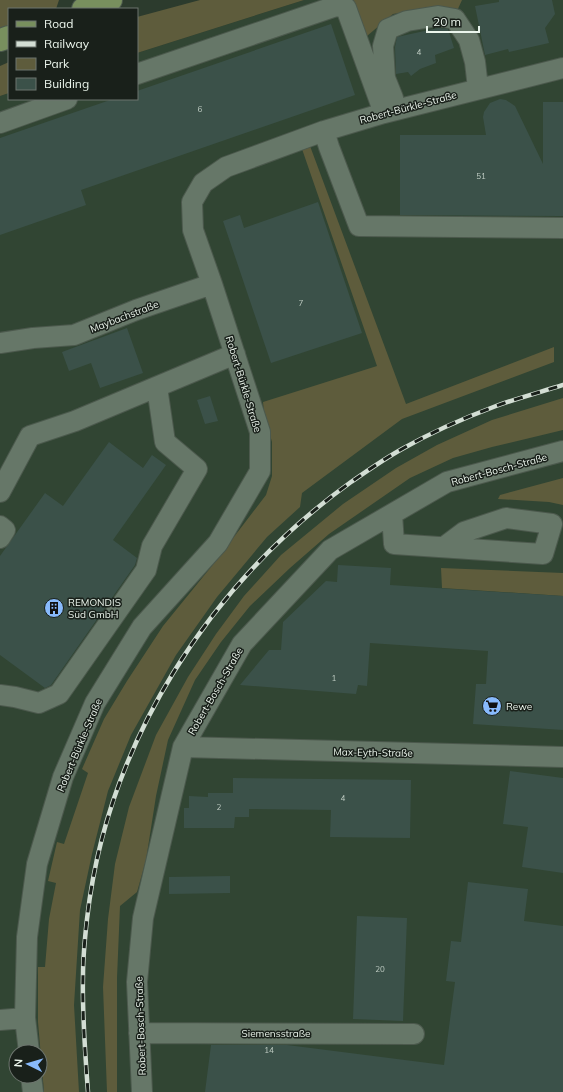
<svg xmlns="http://www.w3.org/2000/svg" width="563" height="1092" viewBox="0 0 563 1092" font-family="Mulish,sans-serif">
	<style>
		.built { fill: #314533; fill-rule: evenodd }
		.green { fill: #5e5c3c }
		.building { fill: #3b5149 }
		.lines { fill: none; stroke-linecap: round; stroke-linejoin: round }
		.minor-casing { stroke: #4c594d; stroke-width: 22 }
		.major-casing { stroke: #4c594d; stroke-width: 24 }
		.minor { stroke: #667768; stroke-width: 20 }
		.major { stroke: #788f5e; stroke-width: 22 }
		.rail-casing { stroke: #d3ded4; stroke-width: 4.5 }
		.rail { stroke: #19201a; stroke-width: 3; stroke-dasharray: 9; stroke-linecap: butt }
		.labels { text-anchor: middle; stroke-width: 3; stroke-linejoin: round; paint-order: stroke }
		.number-label { font-size: 8px; fill: #bfccc3 }
		.street-label { font-size: 10px; fill: #ebf5ec; stroke: #19201a }
		.poi-label { font-size: 10px; fill: #ebf5ec; stroke: #19201a; text-anchor: start }
	</style>
	<rect width="100%" height="100%" fill="#2c3b2d"/>
	<path class="built" d="M304,0H563V1092H0V96L9,93V99H137V53ZM16,1052H40V1076H16Z"/>
	<path class="green" d="M0,0H59L56,9H9V31L0,35Z
		M200,0H304L137,53V17Z
		M353,0H462L457,11L428,8L393,14L367,36Z
		M9,62V93L0,96V66Z
		M310,146L406,404L554,347V362L402,419L302,493L300,507L267,537L217,597L176,655L131,735L108,791L92,854L80,910L74,1005L79,1092H44L38,1022V967H45L49,919L56,883L48,881L57,842L64,844L88,773L82,769L104,719L127,681L163,626L211,567L266,495L272,476V442L264,413L263,402L377,366L302,149Z
		M563,398V430L492,447L453,458L410,478L329,534L290,568L250,606L221,642L195,680L168,740L156,796L146,860L137,892L120,906L117,978V1092H107L103,987L108,919L115,864L129,807L156,735L188,677L216,634L244,596L281,555L343,504L396,468L437,445L492,420Z
		M563,478V505L549,502L498,499L500,495Z
		M441,568L563,573V596L442,588Z"/>
	<path class="building" d="M499,0H552L555,14L545,28L549,43L509,52L508,49L485,55L475,6L499,2Z
		M331,24L355,95L81,190L86,205L0,235V138L113,99H137V91Z
		M438,28L448,29L454,48L435,55L436,63L420,69L411,76L408,72L396,74L395,47L397,37Z
		M500,99L506,100L515,106L543,164V102H563V216L400,215V135H486L483,117L484,112L490,103Z
		M318,202L362,333L271,363L223,221L240,215L244,228Z
		M127,328L143,373L100,388L91,363L69,371L62,352Z
		M210,396L218,421L205,424L197,400Z
		M109,442L143,468L152,455L166,465L113,540L137,558L135,565L51,685L45,688L0,655V556L45,493L63,506Z
		M338,565L391,568L390,585L563,596V730L473,724L476,684H486L488,651L370,643L367,686L358,685L356,694L240,685L269,650H281L283,622L326,581L337,582Z
		M510,771L563,778V873L522,867L528,827L503,824Z
		M233,778L411,780L410,838L330,837L331,810L249,809V817H235L234,828H184V808H189V796L208,797V793H233Z
		M230,876V893L169,894V877Z
		M468,882L528,889L524,921L563,926V1092H205L211,1045H287L444,1065L455,982L446,981L451,941L461,942Z
		M357,916L407,918L403,1021L353,1019Z"/>
	<g class="lines">
		<defs>
			<path id="minor" d="M137,74L336,6L346,8L384,113
				M393,98L385,78L383,46L388,29L407,21L438,16L455,19L469,40L475,62L478,88
				M0,123L67,99
				M324,131L329,147L359,226L563,228
				M0,343L33,338L74,335L136,310L212,284
				M0,492L30,436L75,421L235,354
				M392,514L394,544L543,554L552,524L506,518L464,532L444,547
				M0,526L5,530L0,538
				M0,695L15,697L39,703L59,694L146,570L152,546L197,469L165,442L157,387
				M183,747L563,757
				M0,1020L25,1018
				M139,1033L414,1034
				M29,1052L25,1018L27,937L37,864L63,777L95,703L142,627L218,543L260,471V432L212,284L193,230L192,202L203,183L226,167L324,131L384,113L563,68
				M31,1076L33,1092
				M142,1092L137,982L143,918L183,747L242,644L330,550L447,482L563,451"/>
			<path id="major" d="M83,9L111,0
				M0,40L9,37"/>
		</defs>
		<use href="#minor" class="minor-casing"/>
		<use href="#major" class="major-casing"/>
		<use href="#minor" class="minor"/>
		<use href="#major" class="major"/>
		<defs>
			<path id="rail" d="M88,1092C85,1053 82,1014 83,975C83,956 85,937 87,919C107,743 209,584 351,482C367,471 384,459 402,449C432,432 464,418 496,406C518,398 541,392 563,385"/>
		</defs>
		<use href="#rail" class="rail-casing"/>
		<use href="#rail" class="rail"/>
	</g>
	<defs>
		<symbol id="building-disc" viewBox="-11 -11 22 22"><circle r="9.5" fill="#88bafc" stroke="#19201a"/><path d="M-4-6H4V6H1V3H-1V6H-4ZM-2.5-4.3h1.7v1.8h-1.7ZM.8-4.3h1.7v1.8H.8ZM-2.5-1h1.7V.8h-1.7ZM.8-1h1.7V.8H.8Z" fill="#111"/></symbol>
		<symbol id="supermarket-disc" viewBox="-11 -11 22 22"><circle r="9.5" fill="#88bafc" stroke="#19201a"/><path d="M-6-5.5h2.5l.6 2H6L4.5 2H-2.5L-4.4-4H-6ZM-1.5 3.2a1.3 1.3 0 1 0 .1 0ZM3 3.2a1.3 1.3 0 1 0 .1 0Z" fill="#111"/></symbol>
	</defs>
	<g fill-rule="evenodd">
		<use href="#building-disc" x="43" y="597" width="22" height="22"/>
		<use href="#supermarket-disc" x="481" y="695" width="22" height="22"/>
	</g>
	<g class="labels">
		<g class="number-label">
			<text x="419" y="55">4</text>
			<text x="200" y="112">6</text>
			<text x="481" y="179">51</text>
			<text x="301" y="306">7</text>
			<text x="334" y="681">1</text>
			<text x="343" y="801">4</text>
			<text x="219" y="810">2</text>
			<text x="380" y="972">20</text>
			<text x="269" y="1053">14</text>
		</g>
		<g class="street-label">
			<text transform="translate(408 107) rotate(-15)" y="4">Robert-Bürkle-Straße</text>
			<text transform="translate(124 316) rotate(-21)" y="4">Maybachstraße</text>
			<text transform="translate(244 384) rotate(73)" y="4">Robert-Bürkle-Straße</text>
			<text transform="translate(499 469) rotate(-15)" y="4">Robert-Bosch-Straße</text>
			<text transform="translate(215 691) rotate(-60)" y="4">Robert-Bosch-Straße</text>
			<text transform="translate(79 745) rotate(-67)" y="4">Robert-Bürkle-Straße</text>
			<text transform="translate(373 752) rotate(1)" y="4">Max-Eyth-Straße</text>
			<text transform="translate(140 1026) rotate(-92)" y="4">Robert-Bosch-Straße</text>
			<text x="276" y="1037">Siemensstraße</text>
		</g>
		<g class="poi-label">
			<text x="68" y="606">REMONDIS<tspan x="68" dy="12">Süd GmbH</tspan></text>
			<text x="506" y="710">Rewe</text>
		</g>
	</g>
	<rect x="8" y="8" width="130" height="92" fill="#19201a" stroke="#6d756e"/>
	<rect x="16" y="21" width="20" height="6" fill="#788f5e" stroke="#6d756e"/>
	<text x="44" y="28" font-size="12" fill="#ebf5ec">Road</text>
	<rect x="16" y="41" width="20" height="6" fill="#d3ded4" stroke="#6d756e"/>
	<text x="44" y="48" font-size="12" fill="#ebf5ec">Railway</text>
	<rect x="16" y="58" width="20" height="12" fill="#5e5c3c" stroke="#6d756e"/>
	<text x="44" y="68" font-size="12" fill="#ebf5ec">Park</text>
	<rect x="16" y="78" width="20" height="12" fill="#3b5149" stroke="#6d756e"/>
	<text x="44" y="88" font-size="12" fill="#ebf5ec">Building</text>
	<g transform="translate(28 1064) rotate(275)"><circle r="19" fill="#19201a" stroke="#6d756e"/>
	<path d="M0-3L7 15L0 10L-7 15Z" fill="#88bafc"/>
	<text y="-6" font-size="11" font-weight="bold" text-anchor="middle" fill="#ebf5ec">N</text>
	</g>
	<path d="M427 26v6h52v-6" fill="none" stroke="#ebf5ec" stroke-width="2"/>
	<text x="433" y="26" font-size="12" fill="#ebf5ec" stroke="#19201a" stroke-width="3" paint-order="stroke">20 m</text>
</svg>
